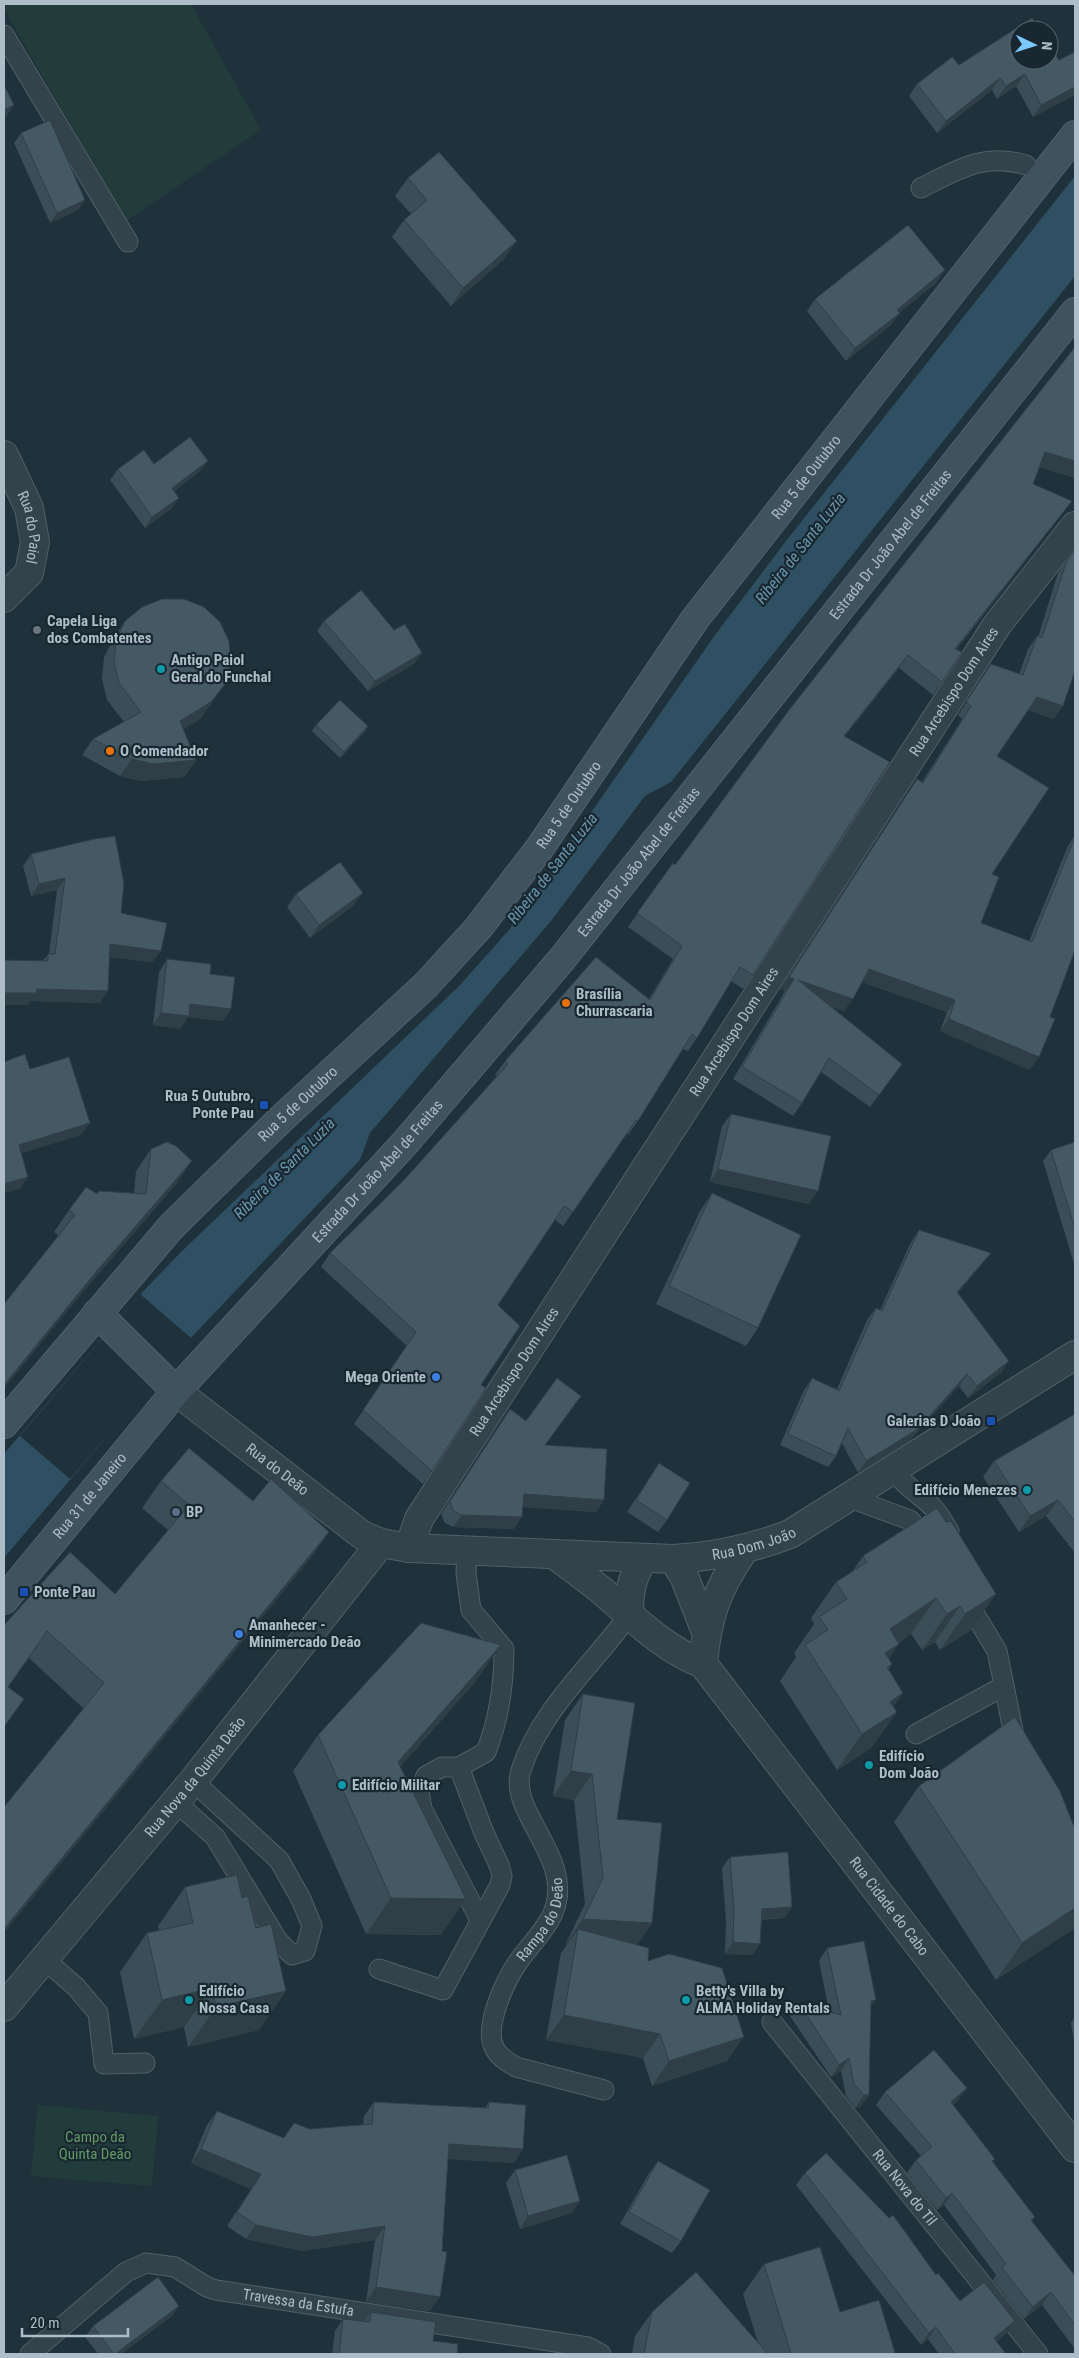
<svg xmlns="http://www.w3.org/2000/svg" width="1079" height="2358" viewBox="0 0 1079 2358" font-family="'Roboto Condensed',sans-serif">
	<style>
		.green { fill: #213c3a }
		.water { fill: #2f4f63 }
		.pier { fill: #1f313b }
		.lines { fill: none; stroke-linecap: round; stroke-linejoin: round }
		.lane-casing { stroke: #516069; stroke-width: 21 }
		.street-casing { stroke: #516069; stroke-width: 30 }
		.secondary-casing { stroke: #516069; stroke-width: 30 }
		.lane { stroke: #33424b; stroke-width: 19 }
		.street { stroke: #33424b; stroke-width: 28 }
		.secondary { stroke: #41525f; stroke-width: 28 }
		.wall { fill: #3b4d57 }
		.shaded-wall { fill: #303e47 }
		.building { fill: #455965; stroke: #303e47 }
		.worship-dot { fill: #6b7280; stroke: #192730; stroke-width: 2 }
		.culture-dot { fill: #0f9aa8; stroke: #192730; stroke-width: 2 }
		.food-dot { fill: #e8710a; stroke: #192730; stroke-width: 2 }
		.transit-dot { fill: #1a4fb4; stroke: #192730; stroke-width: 2 }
		.shop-dot { fill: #3f7fe0; stroke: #192730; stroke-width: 2 }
		.service-dot { fill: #5c6f8a; stroke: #192730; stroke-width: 2 }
		.labels { text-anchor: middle; stroke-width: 4.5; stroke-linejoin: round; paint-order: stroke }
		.street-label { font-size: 15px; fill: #aebdc8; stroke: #192730 }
		.poi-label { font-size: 15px; font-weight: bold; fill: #aebdc8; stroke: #192730; text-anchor: start }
		.park-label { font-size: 15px; fill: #639b65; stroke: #192730 }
		.water-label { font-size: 16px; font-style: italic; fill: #6b96af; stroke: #192730 }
	</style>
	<rect width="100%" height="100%" fill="#1f313b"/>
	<path class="green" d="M4,4H191L261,130L126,221L4,9Z
		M38,2105L158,2116L152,2186L31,2176Z"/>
	<path class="water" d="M1075,176V276L671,782L645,796L551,921L370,1133L360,1160L184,1345L4,1558V1454L133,1302L181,1252L459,986L509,930L715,635L786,541Z"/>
	<path class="pier" d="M140,1294L191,1338L70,1479L20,1436Z"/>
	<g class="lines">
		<defs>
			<g id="lane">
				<path d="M4,35L128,242"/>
				<path d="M921,188C957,170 984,152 1026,165"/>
				<path d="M894,1470C905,1488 923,1495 936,1511C941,1517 945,1525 949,1531"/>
				<path d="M850,1498L910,1520L930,1544"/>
				<path d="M467,1550L466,1573L471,1610L504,1649C504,1685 499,1719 486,1752L459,1767H442L426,1776L419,1792L422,1809L480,1920"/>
				<path d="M965,1598L997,1651L1016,1745"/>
				<path d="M916,1734L1004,1686"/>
				<path d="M176,1802L215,1837L278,1941L292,1955L305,1951L312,1926L301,1899L279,1860L193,1781"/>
				<path d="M44,1959L76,1987L98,2013L104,2064L145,2063"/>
				<path d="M379,1969L443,1990L500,1885L502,1876L499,1865L484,1833L459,1767"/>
				<path id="s1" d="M772,2022L1038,2354"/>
				<path id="s2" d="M604,2090L516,2067C508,2062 498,2057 494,2047C484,2026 505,1981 518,1962C529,1946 546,1930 553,1913C576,1858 507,1813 521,1770C541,1709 592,1666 629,1615"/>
				<path id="s3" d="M30,2354L126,2272L146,2263L175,2267L207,2287L216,2290L588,2347L601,2354"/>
			</g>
			<g id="street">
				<path id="s4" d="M4,455L29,508L35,542L29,573L4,598"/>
				<path id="s5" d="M176,1391L362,1535L381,1543L409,1548L673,1559C714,1557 751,1549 790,1534L1075,1355"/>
				<path id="s6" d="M409,1548L419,1519L997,625L1075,526"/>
				<path id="s7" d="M555,1555C571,1567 586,1578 601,1590C634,1618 662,1648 703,1664L1075,2148"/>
				<path d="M673,1559L684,1576L706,1632"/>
				<path d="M629,1615C629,1594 631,1578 643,1560"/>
				<path d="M703,1664C707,1618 717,1588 744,1550"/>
				<path id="s8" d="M4,2007L193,1781L381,1543"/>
			</g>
			<g id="secondary">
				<path d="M97,1313L176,1391"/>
				<path id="s9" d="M4,1424L171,1227L280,1120L426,985L479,927L539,849L695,619L1075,135"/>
				<path id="s10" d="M4,1600L176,1391L405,1143L562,959L1075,312"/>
			</g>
		</defs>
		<use href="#lane" class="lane-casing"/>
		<use href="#street" class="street-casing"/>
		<use href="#secondary" class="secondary-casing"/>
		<use href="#lane" class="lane"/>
		<use href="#street" class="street"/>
		<use href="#secondary" class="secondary"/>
	</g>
	<path class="wall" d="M1075,52V95L1033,117L1016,86L997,99L992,90L937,133L909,96L917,84L959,65L1059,60Z
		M21,133L85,200L78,210L50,223L14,143Z
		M408,178L504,259L451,306L392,237L404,220L411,214L395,196Z
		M936,283L899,313L891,325L846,361L807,311L815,299Z
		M1075,347V478L1040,467L1033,484L1072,501L1062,514L956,650L942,682L933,695L899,668L845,736L753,975L743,989L731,981L697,1038L688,1051L683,1049L638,1121L628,1135L627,1134L563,1226L555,1220L498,1305L481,1385L432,1471L423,1484L354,1424L407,1346L321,1267L330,1253L404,1180L497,1076L495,1075L505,1061L649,999L673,959L628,927L673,863L675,865Z
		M208,461L200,471L174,491L172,508L145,528L110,480L118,469Z
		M1067,560L1054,719L1028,710L997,756L992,874L981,923L1029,941L1068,846L1075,835V950L1030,1070L940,1031L947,1012L862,982L844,1011L832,1007L902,1064L870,1107L821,1072L802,1103L793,1116L733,1079L785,991L780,989L908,792L917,779L922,782L962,719L958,715L991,664L1019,674L1028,649L1037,636L1038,637L1058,573Z
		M125,621L225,684L200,719L183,729L196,760L184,777L141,781L120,776L82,755L93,739L124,722L107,700L102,679L104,657L114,638Z
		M324,621L394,630L415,663L368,691L317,631Z
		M316,725L368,726L364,733L340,758L312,731Z
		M31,854L121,913L161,951L152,962L109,957L100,1003L31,1001L28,1005L43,960L49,954L57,890L31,896L23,866Z
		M296,894L354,905L310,938L287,907Z
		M167,959L210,974L231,1009L223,1021L188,1017L180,1029L153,1025L159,972Z
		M731,1114L809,1204L710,1182L722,1126Z
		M1075,1142V1267L1043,1161L1051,1150Z
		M151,1149L177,1183L81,1294L4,1388V1304L59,1236L54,1232L69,1210L96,1194L99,1191L134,1193L136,1171Z
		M712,1193L758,1328L746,1346L656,1304L700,1211Z
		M919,1230L982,1264L958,1293L1001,1373L968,1398L959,1386L909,1441L858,1473L842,1443L836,1456L828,1467L780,1445L804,1390L812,1378L837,1389L867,1320L876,1308L880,1310L911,1242Z
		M581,1396L545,1445L604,1500L596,1512L523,1507L514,1529L453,1527L445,1523L441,1514L510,1409L526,1421Z
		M1075,1414V1553L1046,1516L1019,1532L983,1477L994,1461Z
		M659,1463L667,1520L658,1532L627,1512Z
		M161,1481L253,1501L329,1532L310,1559L84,1709L29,1658L8,1687L4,1727V1625L115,1594L168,1530L142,1508Z
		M937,1508L971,1630L940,1650L935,1642L922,1650L911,1634L899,1643L889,1659L892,1664L888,1670L893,1707L897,1712L871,1748L837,1770L780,1681L796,1657L794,1653L814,1624L811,1618L836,1582L852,1572L863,1556Z
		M476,1681L400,1767L441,1935L366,1934L293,1771L318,1735Z
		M583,1694L617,1819L652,1923L637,1945L648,1961L727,2061L652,2086L643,2058L546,2040L561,1953L567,1945H565L585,1904L574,1800L553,1796L565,1720Z
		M919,1786L1073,1824L1075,1827V1928L996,1980L894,1822Z
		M730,1857L792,1907L784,1918L761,1920L753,1955L725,1954L726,1922L722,1868Z
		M185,1887L259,2030L188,2047L184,2027L134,2039L120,1972L147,1933L159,1930L158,1926Z
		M827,1948L871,2007L869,2095L860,2107L855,2108L846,2096L841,2071L831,2077L790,2016L799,2003L829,2011L819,1961Z
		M1075,2017V2046L1071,2023Z
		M885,2092L958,2101L953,2105L993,2162L1035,2217L1032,2221L1075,2276V2349L1042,2305L1024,2319L993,2280L996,2275L944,2205L937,2210L907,2173L916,2160L921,2156L876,2105Z
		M374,2102L485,2108L489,2102L523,2149L514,2163L448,2159L430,2311L366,2302L375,2240L302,2251L246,2239L227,2226L251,2189L191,2163L207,2125L217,2111L283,2138L294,2123L310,2129L363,2125L364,2116Z
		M658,2161L681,2241L672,2253L620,2224L649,2173Z
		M515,2170L572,2213L520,2229L506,2183Z
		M805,2173L936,2275L960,2301L1007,2333L996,2342L1006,2354H939L928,2339L921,2345L796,2185Z
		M764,2264L840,2312L894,2354H632L635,2336L652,2312L758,2343L743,2294Z
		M179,2306L172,2316L121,2354H98L85,2337L93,2326Z
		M371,2312L433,2341L457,2354H332L335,2331L343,2319L364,2322Z"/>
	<path class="shaded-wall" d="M1025,74L1016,86L997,99L1006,86Z
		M1000,78L992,90L937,133L946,121Z
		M1075,87V95L1033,117L1041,105Z
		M14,105L6,117L4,118V110Z
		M85,200L78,210L50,223L57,213Z
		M517,241L504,259L451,306L463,288Z
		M945,270L936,283L888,322L897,310Z
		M900,313L891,325L846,361L855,348Z
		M1045,452L1075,461V478L1036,465Z
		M208,461L200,471L165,499L172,488Z
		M179,498L172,508L145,528L152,517Z
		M1072,501L1062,514L945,663L955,649Z
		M422,653L415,663L368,691L375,681Z
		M908,655L899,668L835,749L844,736Z
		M225,684L200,719L168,738L180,721Z
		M1037,697L1063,706L1054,719L1028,710Z
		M368,726L364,733L340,758L344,752Z
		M132,759L196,760L184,777L141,781L120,776Z
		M65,878L57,890L31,896L39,884Z
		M363,893L354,905L310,938L319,925Z
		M110,944L161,951L152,962L102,956Z
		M869,969L955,1000L947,1012L860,981Z
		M789,977L794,979L785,991L780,989Z
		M798,980L853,999L844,1011L789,993Z
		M37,989L108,991L100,1003L31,1001L28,1005H4V993Z
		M190,1004L231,1009L223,1021L188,1017L180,1029L153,1025L161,1013Z
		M949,1019L1039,1057L1030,1070L940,1031Z
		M90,1123L81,1135L10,1157L19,1145Z
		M192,1161L177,1183L81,1294L4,1388V1385L96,1272Z
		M718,1169L818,1191L809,1204L710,1182Z
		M28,1177L20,1189L4,1193V1184Z
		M991,1253L982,1264L949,1303L957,1292Z
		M1009,1361L1001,1373L968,1398L977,1386Z
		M967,1374L959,1386L909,1441L858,1473L866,1461Z
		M524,1494L604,1500L596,1512L515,1506Z
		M1058,1500L1046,1516L1019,1532L1030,1516Z
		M462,1515L522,1517L514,1529L453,1527Z
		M329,1532L310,1559L4,1933V1929Z
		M996,1594L971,1630L940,1650L965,1614Z
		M936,1598L911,1634L865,1665L890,1629Z
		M960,1606L935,1642L922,1650L947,1614Z
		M899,1644L874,1680L885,1653Z
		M501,1645L476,1681L373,1798L398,1762Z
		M903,1693L885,1719L897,1712L871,1748L837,1770L862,1734L890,1702Z
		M571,1771L592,1774L574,1800L553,1796Z
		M391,1898L466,1899L441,1935L366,1934Z
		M792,1907L784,1918L754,1920L762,1909Z
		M1075,1908V1928L996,1980L1022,1943Z
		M583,1919L652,1923L634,1949L578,1929L567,1945H565Z
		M733,1942L760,1944L753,1955L725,1954Z
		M212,1988L184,2027L134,2039L162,2000Z
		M286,1991L259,2030L188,2047L216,2007Z
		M876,2000L867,2012L871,2001Z
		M564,2015L660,2034L643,2058L546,2040Z
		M744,2037L727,2061L652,2086L669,2061Z
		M849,2058L841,2071L831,2077L839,2065Z
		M967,2088L958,2101L942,2115L951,2102Z
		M864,2095H869L860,2107L855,2108Z
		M449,2144L523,2149L514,2163L439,2158Z
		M201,2149L261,2174L251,2189L191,2163Z
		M952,2193L944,2205L937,2210L946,2198Z
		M580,2201L572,2213L520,2229L528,2216Z
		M256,2225L385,2226L375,2240L302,2251L246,2239Z
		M376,2287L440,2297L430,2311L366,2302Z
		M1051,2292L1042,2305L1024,2319L1033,2307Z
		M179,2306L172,2316L121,2354H115Z
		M1015,2321L1007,2333L985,2350L994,2338Z
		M936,2327L928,2339L921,2345L929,2333Z"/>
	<path class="building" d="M1032,18L1040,30H1019V60H1049V44L1059,60L1075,52V87L1041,105L1025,74L1006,86L1000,78L946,121L917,84L952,57L959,65Z
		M4,85L14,105L4,110Z
		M50,120L85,200L57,213L21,133Z
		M439,152L517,241L463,288L404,220L427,200L408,178Z
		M908,225L945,270L897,310L900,313L855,348L815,299Z
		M1075,347V461L1045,452L1033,484L1072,501L955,649L962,652L942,682L908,655L844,736L890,762L753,975L740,967L697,1038L692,1034L638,1121L636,1120L573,1212L564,1206L498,1305L520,1326L481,1385L486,1388L432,1471L363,1410L416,1332L330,1253L404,1180L508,1064L505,1061L596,957L650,1000L682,946L637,913L673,863L675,865L789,710Z
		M190,437L208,461L172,488L179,498L152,517L118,469L144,450L154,464Z
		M1075,550V671L1063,706L1037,697L997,756L1049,788L992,874L999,877L981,923L1032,942L1075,837V950L1050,1017L1055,1019L1039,1057L949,1019L955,1000L869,969L853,999L798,980L902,1064L879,1095L829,1058L802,1103L742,1067L794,979L789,977L917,779L923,783L971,706L966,702L991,664L1023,675L1037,636L1042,638L1067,560Z
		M361,590L394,630L405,624L422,653L375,681L324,621Z
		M162,599H184L204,607L220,622L229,641L231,664L225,684L211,702L180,721L196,760L153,764L132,759L93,739L141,712L119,683L114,662L116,640L125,621L142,607Z
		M340,700L368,726L344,752L316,725Z
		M115,836L124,883L121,913L167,923L161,951L110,944L108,991L37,989L36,993H4V960L48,961V954H55L65,878L39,884L31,854L94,839Z
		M340,862L363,893L319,925L296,894Z
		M167,959L211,964L210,974L235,977L231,1009L190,1004L189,1016L161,1013Z
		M25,1054L30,1069L69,1057L90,1123L19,1145L28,1177L4,1184V1062Z
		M731,1114L831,1136L818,1191L718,1169Z
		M167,1142L176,1146L192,1161L96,1272L4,1385V1304L75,1215L69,1210L86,1187L97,1194L99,1191L146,1194L151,1149Z
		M1075,1142V1229L1051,1150Z
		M712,1193L801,1235L758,1328L669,1286Z
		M919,1230L991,1253L957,1292L1009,1361L977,1386L967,1374L918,1429L866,1461L848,1428L836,1456L788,1434L812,1378L839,1391L876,1308L882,1311Z
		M557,1378L581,1396L545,1445L607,1449L604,1500L524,1494L522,1517L462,1515L453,1511L450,1501L510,1409L526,1421Z
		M1075,1414V1522L1058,1500L1030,1516L994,1461Z
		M189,1448L253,1501L271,1479L329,1532L4,1929V1807L104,1683L47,1631L8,1687L24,1699L4,1727V1625L70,1552L115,1594L189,1505L161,1481Z
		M659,1463L690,1483L667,1520L636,1500Z
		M937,1508L946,1522L951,1521L996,1594L965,1614L960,1606L947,1614L936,1598L890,1629L899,1644L885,1653L892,1664L887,1667L903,1693L890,1702L897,1712L862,1734L805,1645L828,1630L819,1617L847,1599L836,1582L867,1562L863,1556Z
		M421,1623L501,1645L398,1762L466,1899L391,1898L318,1735Z
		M583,1694L635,1703L617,1819L662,1823L652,1923L583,1919L603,1878L592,1774L571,1771Z
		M1015,1717L1060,1791L1073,1824L1075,1827V1908L1022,1943L919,1786Z
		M788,1852L792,1907L762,1909L760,1944L733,1942L734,1911L730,1857Z
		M237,1875L242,1898L248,1896L256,1928L271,1924L286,1991L216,2007L212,1988L162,2000L147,1933L193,1923L185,1887Z
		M578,1929L649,1948L648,1961L669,1954L722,1968L744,2037L669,2061L660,2034L564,2015Z
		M864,1941L876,2000L871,2001L869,2095H864L854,2084L849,2058L839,2065L799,2003L841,2015L827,1948Z
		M934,2050L967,2088L951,2102L995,2159L992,2161L1035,2217L1031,2220L1075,2276V2325L1051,2292L1033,2307L1002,2268L1006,2264L952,2193L946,2198L916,2160L932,2147L885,2092Z
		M374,2102L488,2108L489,2102L526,2105L523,2149L449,2144L442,2251L447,2252L440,2297L376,2287L385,2226L312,2237L256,2225L237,2212L261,2174L201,2149L217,2111L284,2138L294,2123L310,2129L372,2124Z
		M826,2153L889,2218L893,2215L936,2275L938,2273L960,2301L984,2282L1015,2321L994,2338L1006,2354H955L936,2327L929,2333L805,2173Z
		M567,2155L580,2201L528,2216L515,2170Z
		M658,2161L710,2190L681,2241L629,2212Z
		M820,2247L840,2312L879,2300L895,2353L890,2354H791L764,2264Z
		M696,2272L768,2354H644L652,2312Z
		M158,2277L179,2306L115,2354H114L93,2326Z
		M371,2312L436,2322L433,2341L458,2344L457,2354H339L343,2319L370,2322Z"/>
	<circle class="worship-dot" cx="37" cy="630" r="5"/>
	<g class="culture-dot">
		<circle cx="161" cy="669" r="5"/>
		<circle cx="1027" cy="1490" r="5"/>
		<circle cx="869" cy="1765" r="5"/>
		<circle cx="342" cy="1785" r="5"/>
		<circle cx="189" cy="2000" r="5"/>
		<circle cx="686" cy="2000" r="5"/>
	</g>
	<g class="food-dot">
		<circle cx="110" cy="751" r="5"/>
		<circle cx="566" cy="1003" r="5"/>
	</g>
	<g class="transit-dot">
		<rect x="259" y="1100" width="10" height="10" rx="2.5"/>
		<rect x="986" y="1416" width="10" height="10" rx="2.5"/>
		<rect x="19" y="1587" width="10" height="10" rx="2.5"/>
	</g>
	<g class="shop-dot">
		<circle cx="436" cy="1377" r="5"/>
		<circle cx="239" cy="1634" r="5"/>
	</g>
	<circle class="service-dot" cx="176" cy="1512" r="5"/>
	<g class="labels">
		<g class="street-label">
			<text dy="5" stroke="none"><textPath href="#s9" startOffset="1245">Rua 5 de Outubro</textPath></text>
			<text dy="5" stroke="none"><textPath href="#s4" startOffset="78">Rua do Paiol</textPath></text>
			<text dy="5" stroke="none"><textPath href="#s10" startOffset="1379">Estrada Dr João Abel de Freitas</textPath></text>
			<text dy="5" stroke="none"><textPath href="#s6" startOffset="1016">Rua Arcebispo Dom Aires</textPath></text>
			<text dy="5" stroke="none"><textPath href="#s9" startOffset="840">Rua 5 de Outubro</textPath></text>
			<text dy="5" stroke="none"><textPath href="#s10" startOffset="974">Estrada Dr João Abel de Freitas</textPath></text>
			<text dy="5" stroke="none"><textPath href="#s6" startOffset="611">Rua Arcebispo Dom Aires</textPath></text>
			<text dy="5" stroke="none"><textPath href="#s9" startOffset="435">Rua 5 de Outubro</textPath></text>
			<text dy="5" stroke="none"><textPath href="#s10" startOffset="569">Estrada Dr João Abel de Freitas</textPath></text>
			<text dy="5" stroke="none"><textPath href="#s6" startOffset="206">Rua Arcebispo Dom Aires</textPath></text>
			<text dy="5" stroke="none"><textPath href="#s5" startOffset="128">Rua do Deão</textPath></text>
			<text dy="5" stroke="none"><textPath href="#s10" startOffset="135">Rua 31 de Janeiro</textPath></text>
			<text dy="5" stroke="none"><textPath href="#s5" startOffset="631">Rua Dom João</textPath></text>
			<text dy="5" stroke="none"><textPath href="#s8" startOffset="299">Rua Nova da Quinta Deão</textPath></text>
			<text dy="5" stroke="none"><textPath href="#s7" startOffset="490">Rua Cidade do Cabo</textPath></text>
			<text dy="5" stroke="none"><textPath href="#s2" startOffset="262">Rampa do Deão</textPath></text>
			<text dy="5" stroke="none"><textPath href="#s1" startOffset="212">Rua Nova do Til</textPath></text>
			<text dy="5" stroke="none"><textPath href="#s3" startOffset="308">Travessa da Estufa</textPath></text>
		</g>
		<g class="poi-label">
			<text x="47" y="626">Capela Liga<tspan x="47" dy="17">dos Combatentes</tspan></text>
			<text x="171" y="665">Antigo Paiol<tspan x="171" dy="17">Geral do Funchal</tspan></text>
			<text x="120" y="756">O Comendador</text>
			<text x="576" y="999">Brasília<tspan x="576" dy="17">Churrascaria</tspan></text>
			<text x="254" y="1101" text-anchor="end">Rua 5 Outubro,<tspan x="254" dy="17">Ponte Pau</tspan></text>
			<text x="426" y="1382" text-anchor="end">Mega Oriente</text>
			<text x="981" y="1426" text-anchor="end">Galerias D João</text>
			<text x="1017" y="1495" text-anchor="end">Edifício Menezes</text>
			<text x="186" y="1517">BP</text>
			<text x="34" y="1597">Ponte Pau</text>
			<text x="249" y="1630">Amanhecer -<tspan x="249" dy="17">Minimercado Deão</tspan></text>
			<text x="879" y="1761">Edifício<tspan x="879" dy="17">Dom João</tspan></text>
			<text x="352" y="1790">Edifício Militar</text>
			<text x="199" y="1996">Edifício<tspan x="199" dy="17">Nossa Casa</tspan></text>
			<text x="696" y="1996">Betty's Villa by<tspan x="696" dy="17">ALMA Holiday Rentals</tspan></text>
		</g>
		<g class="park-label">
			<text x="95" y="2142">Campo da<tspan x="95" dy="17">Quinta Deão</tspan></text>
		</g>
		<g class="water-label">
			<text transform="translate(800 548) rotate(-52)" y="6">Ribeira de Santa Luzia</text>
			<text transform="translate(552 868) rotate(-52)" y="6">Ribeira de Santa Luzia</text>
			<text transform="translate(284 1168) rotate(-45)" y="6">Ribeira de Santa Luzia</text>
		</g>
	</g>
	<rect width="1079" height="2358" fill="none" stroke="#aebdc8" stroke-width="10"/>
	<g transform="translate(1034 45) rotate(94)"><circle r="24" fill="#192730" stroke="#55636d"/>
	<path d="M0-4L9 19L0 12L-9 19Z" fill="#7bc8ff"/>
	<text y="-8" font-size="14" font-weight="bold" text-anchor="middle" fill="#aebdc8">N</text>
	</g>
	<path d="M22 2328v8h106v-8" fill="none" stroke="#aebdc8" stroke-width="2.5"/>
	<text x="30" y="2328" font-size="15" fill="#aebdc8" stroke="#192730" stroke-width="4" paint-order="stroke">20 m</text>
</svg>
